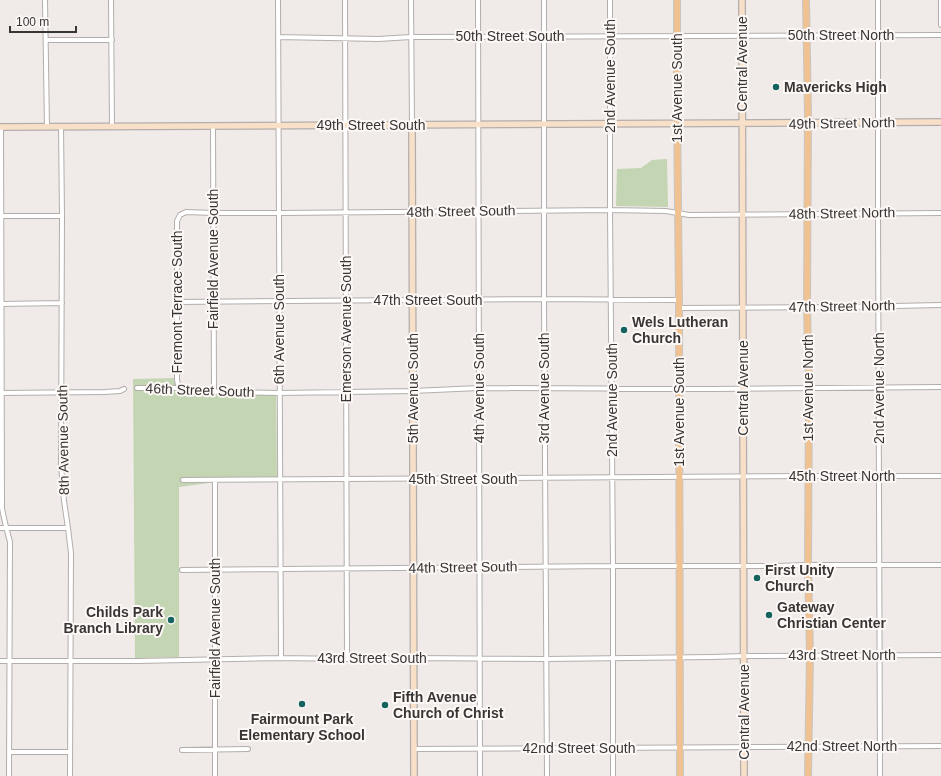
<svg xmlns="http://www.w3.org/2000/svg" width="941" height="776" viewBox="0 0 941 776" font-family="Helvetica,sans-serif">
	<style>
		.green { fill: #c3d5b3 }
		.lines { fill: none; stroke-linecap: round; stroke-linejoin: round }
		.street-casing { stroke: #b3aeac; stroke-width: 6 }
		.secondary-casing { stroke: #b3aeac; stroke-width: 8 }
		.primary-casing { stroke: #c7c7c6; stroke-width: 8 }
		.street { stroke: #fff; stroke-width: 4 }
		.secondary { stroke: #f8e0c8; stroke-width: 5.5 }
		.primary { stroke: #f0c191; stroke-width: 6 }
		.poi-dot { fill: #15635f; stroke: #fdf8f6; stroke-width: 1.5 }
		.labels { text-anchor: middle; stroke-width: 4; stroke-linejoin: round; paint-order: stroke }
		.street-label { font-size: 14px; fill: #383635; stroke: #fdf8f6 }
		.poi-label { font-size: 14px; font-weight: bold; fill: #383635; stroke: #fdf8f6; text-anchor: start }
	</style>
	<rect width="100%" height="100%" fill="#f0ebe8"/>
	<path class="green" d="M667,159L668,207L616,206L617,169L641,168L652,160Z
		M175,378L176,386H135L134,390H177L185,394L276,395L277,477L181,478V483H209L179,487V657L135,658L133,379Z"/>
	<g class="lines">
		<defs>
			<path id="street" d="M45,0L47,127
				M111,0L112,127
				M278,0L281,658
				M345,0L347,659
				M411,0L412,125
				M478,0L480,776
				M544,0V299L547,776
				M610,0V210L613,566V776
				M878,0V213L880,776
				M941,0V25
				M278,37L378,39L411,37L941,35
				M46,40H112
				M213,126L214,391
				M1,127L2,508C4,520 7,531 10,542L9,776
				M61,127L62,216L61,464L64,501L68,528L71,553L70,776
				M1,216H62
				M177,302L544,299L679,300
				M0,304L62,303
				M679,308L845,307L941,305
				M137,388H179L185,391L279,393L413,391L479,388L712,389L941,387
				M179,388L177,380V221L180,215L186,212L213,213H279L610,210L666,211L689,215L941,213
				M0,393L105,392L120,391L124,389
				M183,480L808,476H941
				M215,480V776
				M0,528H68
				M182,570L613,566H776L808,565H941
				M0,661H138L281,658L347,659L414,658L546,659L712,657L744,656L941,655
				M414,749L941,746
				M182,750L248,749
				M9,752H70"/>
			<path id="secondary" d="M742,0L744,776
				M412,125L414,776
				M0,127L941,122"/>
			<path id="primary" d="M677,0V108L679,300L680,776
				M806,0L808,114L807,307L809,388L808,565L810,656L808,776"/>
		</defs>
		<use href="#street" class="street-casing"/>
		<use href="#secondary" class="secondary-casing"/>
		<use href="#primary" class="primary-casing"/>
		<use href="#street" class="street"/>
		<use href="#secondary" class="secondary"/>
		<use href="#primary" class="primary"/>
	</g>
	<g class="poi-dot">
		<circle cx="776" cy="87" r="4"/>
		<circle cx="624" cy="330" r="4"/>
		<circle cx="757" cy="578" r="4"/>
		<circle cx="769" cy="615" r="4"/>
		<circle cx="171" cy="620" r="4"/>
		<circle cx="302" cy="704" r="4"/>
		<circle cx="385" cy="705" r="4"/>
	</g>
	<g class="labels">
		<g class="street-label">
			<text x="841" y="40">50th Street North</text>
			<text x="510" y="41">50th Street South</text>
			<text transform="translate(742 64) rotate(-90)" y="5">Central Avenue</text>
			<text transform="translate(610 76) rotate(-90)" y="5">2nd Avenue South</text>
			<text transform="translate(677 88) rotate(-90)" y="5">1st Avenue South</text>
			<text transform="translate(842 123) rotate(-1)" y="5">49th Street North</text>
			<text x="371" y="130">49th Street South</text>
			<text transform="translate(461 211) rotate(-1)" y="5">48th Street South</text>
			<text transform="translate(842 213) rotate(-1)" y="5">48th Street North</text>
			<text transform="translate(213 259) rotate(-90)" y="5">Fairfield Avenue South</text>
			<text x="428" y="305">47th Street South</text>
			<text transform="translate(177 302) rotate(-90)" y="5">Fremont Terrace South</text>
			<text transform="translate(842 306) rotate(-1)" y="5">47th Street North</text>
			<text transform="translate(279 329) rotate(-90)" y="5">6th Avenue South</text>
			<text transform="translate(346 329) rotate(-90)" y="5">Emerson Avenue South</text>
			<text transform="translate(413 388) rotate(-90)" y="5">5th Avenue South</text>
			<text transform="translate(479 388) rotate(-90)" y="5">4th Avenue South</text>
			<text transform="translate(544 388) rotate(-90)" y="5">3rd Avenue South</text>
			<text transform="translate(743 388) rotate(-90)" y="5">Central Avenue</text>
			<text transform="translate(808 388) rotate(-90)" y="5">1st Avenue North</text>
			<text transform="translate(879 388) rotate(-90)" y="5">2nd Avenue North</text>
			<text transform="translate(200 390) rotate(2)" y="5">46th Street South</text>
			<text transform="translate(612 400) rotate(-90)" y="5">2nd Avenue South</text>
			<text transform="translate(679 412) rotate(-90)" y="5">1st Avenue South</text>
			<text transform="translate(63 440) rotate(-91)" y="5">8th Avenue South</text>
			<text x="842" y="481">45th Street North</text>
			<text x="463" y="484">45th Street South</text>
			<text transform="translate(463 567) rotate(-1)" y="5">44th Street South</text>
			<text transform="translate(215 628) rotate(-90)" y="5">Fairfield Avenue South</text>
			<text x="842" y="660">43rd Street North</text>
			<text x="372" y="663">43rd Street South</text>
			<text transform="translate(744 712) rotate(-90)" y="5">Central Avenue</text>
			<text x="842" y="751">42nd Street North</text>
			<text x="579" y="753">42nd Street South</text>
		</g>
		<g class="poi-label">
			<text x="784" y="92">Mavericks High</text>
			<text x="632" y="327">Wels Lutheran<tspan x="632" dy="16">Church</tspan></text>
			<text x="765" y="575">First Unity<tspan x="765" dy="16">Church</tspan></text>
			<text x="777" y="612">Gateway<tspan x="777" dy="16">Christian Center</tspan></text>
			<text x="163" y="617" text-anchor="end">Childs Park<tspan x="163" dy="16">Branch Library</tspan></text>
			<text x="393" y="702">Fifth Avenue<tspan x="393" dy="16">Church of Christ</tspan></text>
			<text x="302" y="724" text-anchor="middle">Fairmount Park<tspan x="302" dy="16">Elementary School</tspan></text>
		</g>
	</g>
	<path d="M10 26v6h66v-6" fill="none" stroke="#383635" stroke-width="2"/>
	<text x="16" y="26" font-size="12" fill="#383635" stroke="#fdf8f6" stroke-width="3" paint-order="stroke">100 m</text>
</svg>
